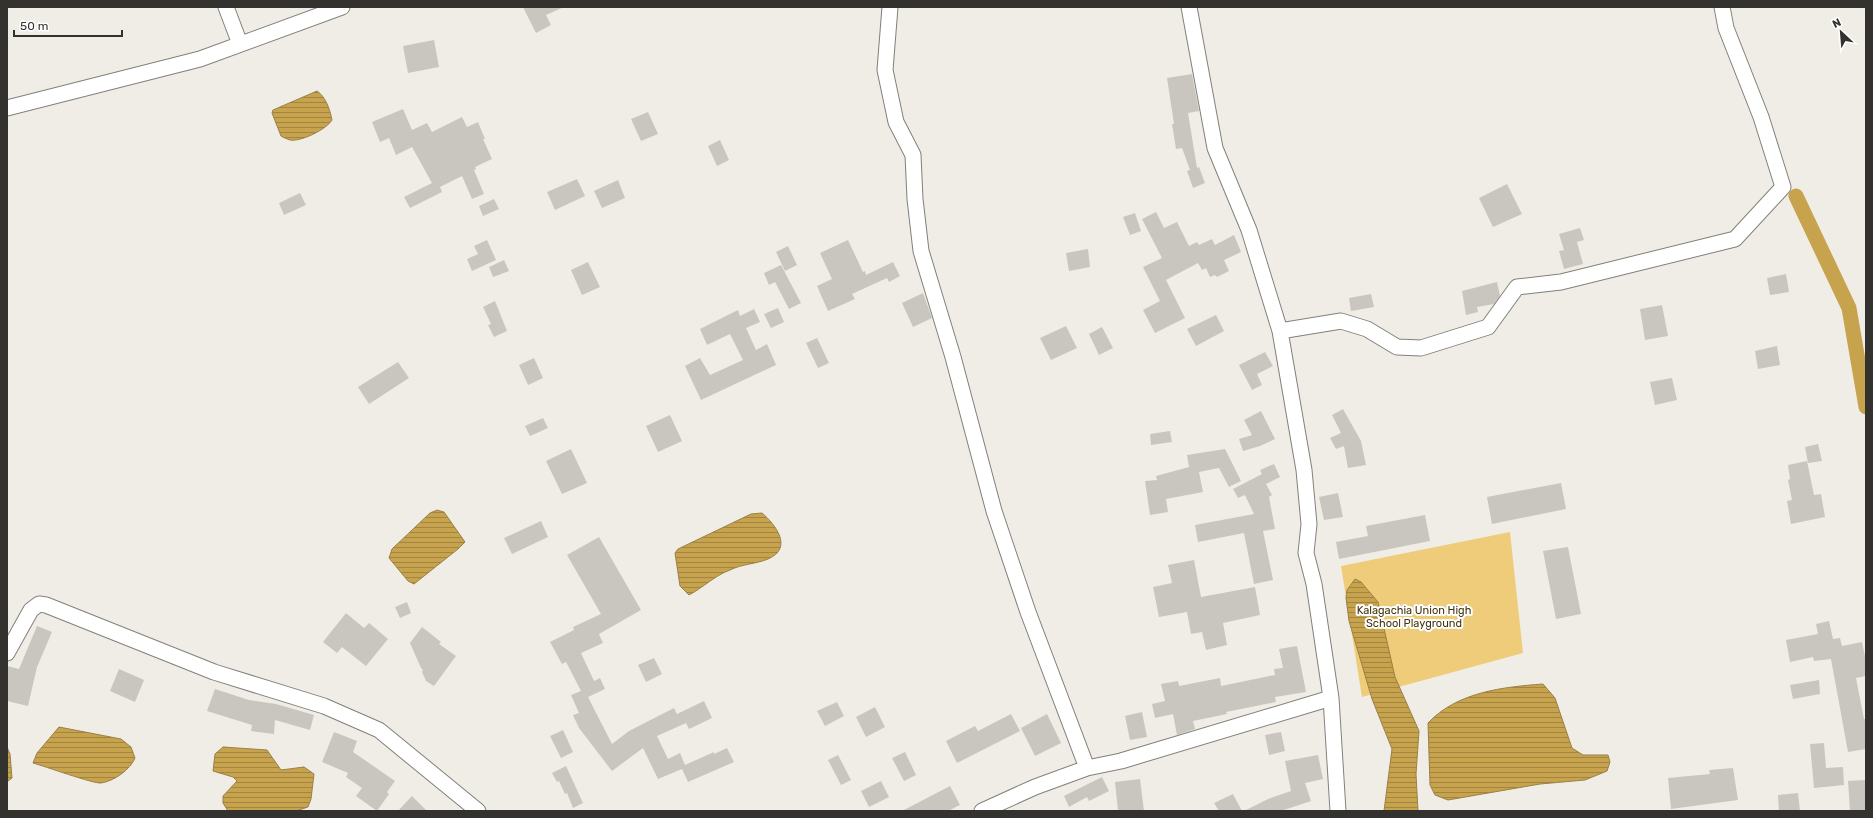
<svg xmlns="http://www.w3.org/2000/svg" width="1873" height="818" viewBox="0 0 1873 818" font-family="Rubik,sans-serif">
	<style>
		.park { fill: #efcc7a }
		.water { fill: url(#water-rules); stroke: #9b8145 }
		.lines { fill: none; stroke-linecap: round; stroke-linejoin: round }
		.canal { stroke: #c7a34e; stroke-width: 15 }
		.building { fill: #c9c6c0 }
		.minor-casing { stroke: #82807a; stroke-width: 17 }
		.minor { stroke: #fff; stroke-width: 15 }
		.labels { text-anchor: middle; stroke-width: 4; stroke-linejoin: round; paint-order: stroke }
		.park-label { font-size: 11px; fill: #43340f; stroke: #fff }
	</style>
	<defs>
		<pattern id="water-rules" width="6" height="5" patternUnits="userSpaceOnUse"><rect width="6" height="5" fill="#c7a34e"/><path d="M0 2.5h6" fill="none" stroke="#a28541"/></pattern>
	</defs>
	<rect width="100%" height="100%" fill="#f0ede6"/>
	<path class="park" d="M1510,532L1523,653L1362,697L1341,566Z"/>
	<path class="water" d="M317,91C326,97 330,110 332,120C327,129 301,142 290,140C287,139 284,138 281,136L272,113L273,110Z
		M437,510L444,512L465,542L458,549L414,584L408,581L389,558L392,549L430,513Z
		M762,513C775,524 794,548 768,559C756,564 742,564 730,570C714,576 704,587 689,595L680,586L675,553L678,549L751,514Z
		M1355,579L1361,582L1378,602L1395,677L1419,731L1416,774L1418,811H1384L1392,749L1372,699L1349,621L1346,598L1347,590Z
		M1543,684L1555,698L1572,748L1583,755H1608L1610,762L1607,771L1585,780L1540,784L1448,800L1435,795L1430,785L1428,723C1457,692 1503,687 1543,684Z
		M59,727L121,739L131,747L135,758C130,770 114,781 101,783C94,784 44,766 33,763L37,753Z
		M7,747L10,754L12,778L7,782Z
		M223,747L267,750L281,770L304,767L314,774L311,799L308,807L296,811H228L223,803V796L237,781L233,777L213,771L215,754Z"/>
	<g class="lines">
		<path class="canal" d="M1796,196L1849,308L1866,407"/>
	</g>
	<path class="building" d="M523,7H564L546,15L551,25L536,33Z
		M434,40L439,67L408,73L403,46Z
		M1192,74L1199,111L1188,113L1197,168L1199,167L1205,183L1193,188L1187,171L1190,170L1182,148L1176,149L1172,124H1174L1167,78Z
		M403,109L412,130L427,123L432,132L462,117L467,127L478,122L485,139H483L492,159L475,167L476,169L474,170L484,194L472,199L462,176L440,187L442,192L410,208L404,197L432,183L412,147L396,155L389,138L380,142L372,122Z
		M648,112L658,134L641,141L631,119Z
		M720,140L729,160L717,166L708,146Z
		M577,179L585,196L555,210L547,192Z
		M618,180L625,198L602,208L594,191Z
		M1507,184L1522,214L1493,227L1479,198Z
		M300,193L306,205L284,215L279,203Z
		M494,199L499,209L483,216L479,206Z
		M1156,212L1164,228L1177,222L1189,246L1197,242L1199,245L1212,239L1215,245L1234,235L1241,252L1224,260L1229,271L1217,277L1215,275L1210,277L1206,268L1202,270L1198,263L1166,280L1185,318L1155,333L1143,310L1160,301L1143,267L1162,258L1142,219Z
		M1135,213L1141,231L1130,235L1123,217Z
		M1580,228L1584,240L1577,242L1583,264L1564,269L1559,251L1564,250L1559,234Z
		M487,240L496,260L472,271L467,259L478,254L474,246Z
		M848,240L863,272L865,271L866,275L893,262L900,276L889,282L887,278L852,294L855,299L828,311L817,286L832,279L820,253Z
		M788,246L797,265L785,271L776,252Z
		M1088,249L1090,267L1069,271L1066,253Z
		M504,260L509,271L493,277L489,267Z
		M588,262L600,287L582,295L571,270Z
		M781,265L801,303L789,309L775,282L769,285L764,273Z
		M1786,274L1789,292L1770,295L1767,278Z
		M1497,282L1500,296L1494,304L1477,307L1478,312L1466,315L1462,291Z
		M923,293L932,318L913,327L902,303Z
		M1371,294L1374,307L1351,311L1349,298Z
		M495,301L507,331L494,337L488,325L491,324L483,307Z
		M1662,305L1668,336L1645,340L1640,309Z
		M778,308L784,322L771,328L764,314Z
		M754,309L760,322L746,328L756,350L767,344L776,365L701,400L685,366L700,358L710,375L743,360L730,334L707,345L700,329L738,310L740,316Z
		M1216,315L1224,331L1196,346L1187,329Z
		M1066,326L1077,348L1051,360L1040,338Z
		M1102,327L1113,348L1099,355L1089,334Z
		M817,338L829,363L818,368L806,343Z
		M1777,346L1780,365L1758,369L1755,351Z
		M1265,352L1273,366L1257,374L1262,385L1252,390L1239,365Z
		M534,358L543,378L528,385L519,365Z
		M398,362L409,378L369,404L358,387Z
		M1672,378L1677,400L1655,405L1650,382Z
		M1343,409L1361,441L1366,465L1348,468L1344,446L1336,449L1330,438L1341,433L1332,415Z
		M1261,411L1275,439L1260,446L1243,451L1239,439L1252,435L1244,420Z
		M670,415L682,441L658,452L646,426Z
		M543,418L548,428L530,436L525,426Z
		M1170,431L1172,442L1151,445L1150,434Z
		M1818,444L1822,461L1808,463L1805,447Z
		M571,449L587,483L562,494L546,461Z
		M1225,449L1241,481L1229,487L1219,468L1199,472L1203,492L1166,499L1168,512L1150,515L1145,481L1157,480L1156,476L1189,467L1187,455Z
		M1807,461L1814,495L1821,494L1825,517L1791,524L1787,501L1792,500L1788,480L1790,479L1788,465Z
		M1274,464L1280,477L1266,484L1272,495L1269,497L1275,529L1263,531L1273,580L1254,584L1244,533L1198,542L1195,525L1254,514L1245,495L1238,498L1233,489L1262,474L1260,470Z
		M1561,483L1566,509L1492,524L1487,497Z
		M1338,493L1343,517L1324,520L1319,497Z
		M1425,515L1430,541L1339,559L1336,542L1368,536L1366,526Z
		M541,521L548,537L512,554L504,538Z
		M599,537L641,610L599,634L603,643L581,653L594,681L600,678L605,689L588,697L612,744L629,731L674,708L677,714L704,701L712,718L689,729L686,723L657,736L668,759L680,753L685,765L714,752V754L727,748L734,762L688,782L682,769L658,779L643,748L612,771L579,728L573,715L579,713L571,695L581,691L566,662L562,664L550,642L574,630L573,627L601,614L567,555Z
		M1568,547L1581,614L1556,619L1543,551Z
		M1194,560L1201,597L1255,587L1260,615L1223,623L1227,645L1206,650L1202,632L1191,634L1187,612L1159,617L1153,587L1172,583L1168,565Z
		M407,602L411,613L400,618L395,607Z
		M346,613L364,628L369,623L388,639L366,666L342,647L337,653L323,642Z
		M1829,621L1833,639L1840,638L1842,646L1862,642L1866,661V676L1856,678L1864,719H1866V749L1848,752L1831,659L1814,661L1813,657L1790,662L1786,640L1818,634L1816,624Z
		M37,626L52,632L37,667L28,706L7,701V666L19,669Z
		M422,627L441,642L439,644L456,656L434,686L426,681L422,672L423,670L421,668L410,643Z
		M1297,646L1306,692L1275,697L1276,702L1226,712L1227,714L1193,721L1195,729L1177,735L1173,714L1155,718L1152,704L1165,701L1161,684L1178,681L1179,686L1220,678L1221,686L1275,675L1274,669L1283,668L1279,649Z
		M654,658L662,674L646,682L638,665Z
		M119,669L144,680L135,702L110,691Z
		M1819,680L1820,694L1793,699L1790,685Z
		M215,689L249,700L276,704L314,715L310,730L275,720L274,734L251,731L252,725L207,711Z
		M837,702L844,716L825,726L817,711Z
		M875,707L885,727L866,737L856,717Z
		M1142,712L1147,737L1130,740L1125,716Z
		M1011,714L1020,731L957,763L946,741L975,726L978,731Z
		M1047,714L1061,743L1035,756L1021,728Z
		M563,730L573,752L561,758L550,736Z
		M334,732L357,741L353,752L395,781L387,792L389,794L377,811L356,796L362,788L346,777L348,773L322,762Z
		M1281,732L1285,751L1269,755L1265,735Z
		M1824,743L1826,768L1843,767L1844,785L1814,788L1810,744Z
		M905,752L916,775L904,781L892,758Z
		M838,755L851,780L841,785L828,760Z
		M1318,755L1323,779L1305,783L1311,801L1281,811H1244L1268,799L1291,791L1285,761Z
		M566,766L583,803L573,808L567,793L565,794L559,781L557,782L552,773Z
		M1733,768L1738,800L1671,809L1668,778L1710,774L1709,770Z
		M1102,777L1109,791L1089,801L1087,797L1069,807L1064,796Z
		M1140,779L1144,811H1118L1115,782Z
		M1866,780V811H1850L1848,781Z
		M881,781L889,797L869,807L861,791Z
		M950,786L960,805L948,811H902Z
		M1798,793L1800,811H1779L1778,795Z
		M1233,794L1242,811H1219L1214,803Z
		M412,796L427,811H398Z"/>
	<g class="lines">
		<defs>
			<path id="minor" d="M226,7L240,44
				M890,7L885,70L896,122L913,155L915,199L921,251L953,357L994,511L1028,612L1087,768
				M1189,7L1215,148L1249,230L1280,331L1304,470L1309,524L1306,553L1314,584L1331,698L1338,811
				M7,108L200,59L342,7
				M1280,331L1341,321L1367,329L1397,347L1421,348L1488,327L1517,287L1561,282L1735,239L1783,187L1761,117L1726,28L1722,7
				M7,653L31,610L39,604L46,605L214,672L324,706L379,730L478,811
				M982,811L1035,787L1087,768L1121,761L1331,698"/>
		</defs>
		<use href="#minor" class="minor-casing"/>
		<use href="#minor" class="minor"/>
	</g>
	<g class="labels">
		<g class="park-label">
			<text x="1414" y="614">Kalagachia Union High<tspan x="1414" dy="13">School Playground</tspan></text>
		</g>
	</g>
	<rect width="1873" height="818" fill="none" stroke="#33322f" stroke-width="16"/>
	<g transform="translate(1841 32) rotate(334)" stroke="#ffffff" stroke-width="3" paint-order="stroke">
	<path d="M0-3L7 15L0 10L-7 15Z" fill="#33322f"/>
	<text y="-6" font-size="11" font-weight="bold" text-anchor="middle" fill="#33322f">N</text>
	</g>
	<path d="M14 30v6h108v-6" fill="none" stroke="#33322f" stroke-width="2"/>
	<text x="20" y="30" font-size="12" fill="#33322f" stroke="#ffffff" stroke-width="3" paint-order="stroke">50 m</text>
</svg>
